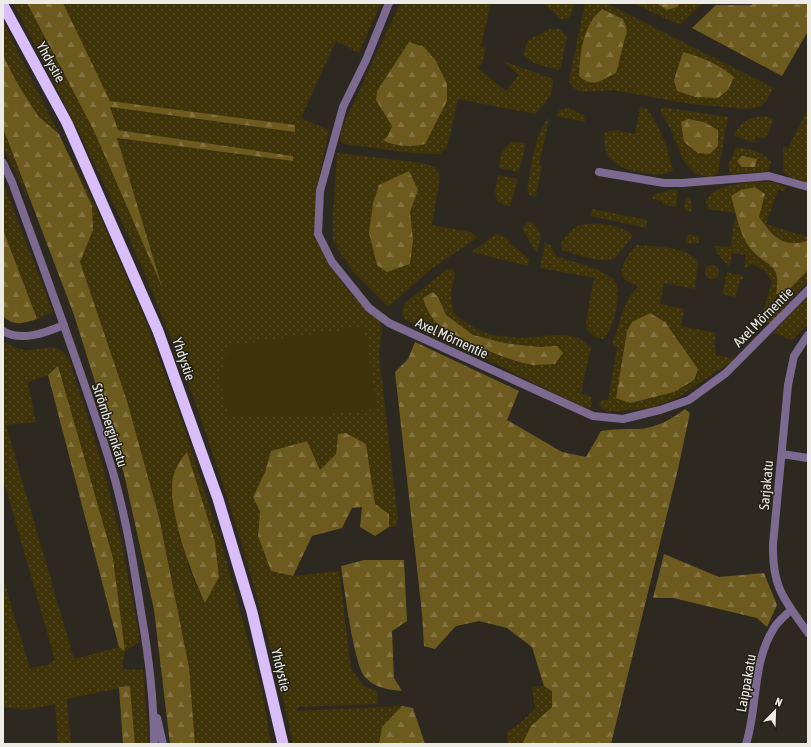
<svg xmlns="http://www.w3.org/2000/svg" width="811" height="747" viewBox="0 0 811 747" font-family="'Asap Condensed',sans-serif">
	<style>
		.grass { fill: url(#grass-dots); fill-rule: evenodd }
		.forest { fill: url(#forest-firs) }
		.garden { fill: #3f330a }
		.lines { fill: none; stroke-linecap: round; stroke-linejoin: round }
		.minor { stroke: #7d6a91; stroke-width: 8 }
		.tertiary { stroke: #7d6a91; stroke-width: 8 }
		.trunk { stroke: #dabefa; stroke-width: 11 }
		.labels { text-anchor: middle; stroke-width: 3; stroke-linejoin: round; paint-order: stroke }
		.street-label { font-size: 14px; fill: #edebe5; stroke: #232017 }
	</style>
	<defs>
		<pattern id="grass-dots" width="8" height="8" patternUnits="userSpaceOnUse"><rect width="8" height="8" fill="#3f330a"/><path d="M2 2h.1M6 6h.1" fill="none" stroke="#524722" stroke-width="1.8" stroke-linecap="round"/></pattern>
		<pattern id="forest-firs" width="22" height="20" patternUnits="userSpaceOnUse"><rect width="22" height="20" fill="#6d5a1e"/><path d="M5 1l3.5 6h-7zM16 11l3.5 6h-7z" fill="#82723f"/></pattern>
	</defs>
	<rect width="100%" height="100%" fill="#2d2920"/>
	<path class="grass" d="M13,3H27L94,131L160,282L117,138L292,161L293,156L118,130L110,107L294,132L295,125L109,101L63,3H381L359,53L336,41L301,118L329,130L317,187L316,237L328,264L353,296L380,320L382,329L379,355L398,519L396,526L389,527V514L375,505L366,444L338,434L336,454L320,470L271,451L265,472L253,497L260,512L258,536L271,571L293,576L339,571L351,669L364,686L377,691L378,704L299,707L296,711L402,706L382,727L379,744H293C258,581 205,414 139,261C101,173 57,88 13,3Z
		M400,3H491L481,46L486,48L483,62L478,68L506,91L519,75L503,61L553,79C555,92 545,105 535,114L458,99L447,147L440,154L413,153L344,144L340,140L341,130Z
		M543,3H574L572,13L568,19H561Z
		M585,3H606L774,88L766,101L760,107L746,109L691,104L612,90L583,92L573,88L569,81Z
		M633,3H703L680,25Z
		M3,22L98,212L146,322L184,427L221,542L262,691L271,744H195L189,667L159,517L127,401L80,262L93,230L59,134L38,116L16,81L3,55ZM187,453L215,542L219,577L205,603L190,572L175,509L172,485Z
		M550,29H560L567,37L561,67L558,70L534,63L523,55L528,40Z
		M567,107L584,115L585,122L556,116L559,111Z
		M640,107L647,109C661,127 668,149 673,171C660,176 652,175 639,172C614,167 603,159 604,132L616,130L635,134Z
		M663,107L728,117L718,173L711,177L697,175L684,162L670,128L660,111Z
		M808,109V183L791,178L783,172V146L788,148Z
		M765,116L774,119L766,138L755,137L756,143L734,136C740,121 750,117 765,116Z
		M549,118L539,165L542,166L536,196H530L527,190C531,170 535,130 549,118Z
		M3,128L4,130L30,203L3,146Z
		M511,142L526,143L519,172L499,168L501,153Z
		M736,148C748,148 764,152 771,162L769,171L731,174L728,165Z
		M337,153L423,163L436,168L440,178L432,225L470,232L476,236L477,238L431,269L388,307L353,272L333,241V215Z
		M498,175L518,179L510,206H506L497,201L495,191Z
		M3,182L53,312L37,319L3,229Z
		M753,182H773L787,187L783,191L778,190L766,224L808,237V281L770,323L760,322L772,282L765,271L752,264L744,268L746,255L732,253L729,267L717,253L714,246L730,247L736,213L708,209L706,202C713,185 737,184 753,182Z
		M673,189L678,191L676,207L662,204V201L652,199L653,195Z
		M688,197C692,201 692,205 692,211L689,212L684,208L685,200Z
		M592,209L647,220L646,228L591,216Z
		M528,221L534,224L541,234L537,253L522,229Z
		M596,223L615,226L631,233L632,237C626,243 622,251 616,257C607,266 574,254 562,250L561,243C574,226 575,225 596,223Z
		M495,234L507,237L510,243L529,259L528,266L471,252L486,242Z
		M687,234L698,236L700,240L697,244L686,243Z
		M545,242L551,246L556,256L596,269L613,278C615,282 618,286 618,290C618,305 614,329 603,339L595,337L587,330L586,320L594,278L540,268Z
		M637,245C657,247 684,245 698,262L695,289L664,283L660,304L684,309L681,326L716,333L714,344L716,355L735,359L679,397L651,408L606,412L599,405L601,400H608L617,348L612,345L623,310L628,299L638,286C634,284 627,282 624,279C616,270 630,251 637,245Z
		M705 272a7 7 0 1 1 14 0a7 7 0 1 1-14 0Z
		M452,269L455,273L451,293L453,312C464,322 478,332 493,335C503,336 514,338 524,338C546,337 576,328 591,348L581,393L591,397L592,403L590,408L583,407L404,319L402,312L405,303L446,270Z
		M727,272L743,276V279H740L736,297L722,294Z
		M808,295V324L792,340L773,333Z
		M3,342C9,344 17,349 24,350C43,352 55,338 69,359L103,466L120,535L139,634L138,643L125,651L122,669L143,670L149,744H135L130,686L67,699L71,744H58L55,704L25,710L3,707V578L30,668L47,665L55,660L3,478ZM58,367L113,558L125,650L119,647L74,659L6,425L36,422L28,382L48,375Z
		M544,686L552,691V707L531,726L522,744H507V732L519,724L535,709L532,687Z"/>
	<path class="forest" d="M27,3H63L110,101L295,125V132L110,107L118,130L293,156V161L117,138L162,287L94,131Z
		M656,3H680L677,7L667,10Z
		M753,3H808V31L782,76L692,28L716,5H752Z
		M602,9L623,19L627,30L616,73C600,80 594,89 579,76C580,52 583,25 602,9Z
		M409,42L424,47L436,61L447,84V101L425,144C413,147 394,147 383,140L388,136L392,126L376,100L377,91Z
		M683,52C701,57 719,64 734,77L728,90L718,98L695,97L677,91L674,80Z
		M3,55L16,81L38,116L59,134L92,206L93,230L80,262L127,401L159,517L189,667L195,744H170L154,610L124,474L74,315L3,128Z
		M688,119L704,122L718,130V146L710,154L698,153L684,142L681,122Z
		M742,156L757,159L755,167H742L737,161Z
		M409,171L418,190L410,212L413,240L410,264L387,272L377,265L369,233L373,203L379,185Z
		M755,187L765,194L759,217C768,229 776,243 793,243C799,243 803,243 808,240V270L786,293L776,294C782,261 767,269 750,248C739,234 736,212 731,196L741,190Z
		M3,229L37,319C25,323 13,327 3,316Z
		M433,292L438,297L446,315L473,335L504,343L538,347L557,346L563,353L555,364C548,364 540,365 533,365C513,363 454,338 438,324C431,318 425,306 423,298Z
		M650,313L665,322L698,369L694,380L674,392L630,403L616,398L627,331L632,322Z
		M415,342L519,391L507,420L562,452L586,457L601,431C614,429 626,429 639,429C656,428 672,419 685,409L690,413L678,469L611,744H522L531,726L552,707V691L544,686L532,647L507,628L479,621L456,626L435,649L424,646L422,613L395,372L408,359Z
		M58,366L113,558L125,651L119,647L48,375Z
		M346,433L366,444L375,504L389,514V527L375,536L360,527L362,507L352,508L342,528L312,536L293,576L271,571L258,536L260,512L253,497L265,472L271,451L307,441L320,470L336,454L338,434Z
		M187,452L215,542L219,577L205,603C191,572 171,520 172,485C172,473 179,461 187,452Z
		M664,554L719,577L764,573L777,605L767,627L757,618L673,598H653Z
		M364,560H404L407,621L392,631L394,678L402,691C389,690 375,688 365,677C354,665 344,586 341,566Z
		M130,686L135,744H123L119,687Z
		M402,706L413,708L425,744H379L382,727Z"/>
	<path class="garden" d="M364,327L377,408L324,415L228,416L220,378L228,346Z"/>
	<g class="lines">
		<path class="minor" d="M389,3L366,60L343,107L320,191L318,234L332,262L369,308L389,323L593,416L623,419L660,410L689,400L726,373L808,290
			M599,172L664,183H682L769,176L808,187
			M3,331C21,342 45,333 64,325
			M808,335L794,356L788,385L773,544C772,588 784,599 808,633
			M782,454L808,458
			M746,744C758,706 752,662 774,628C778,621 786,615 791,610"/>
		<path class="tertiary" d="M3,163L12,182C45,273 79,363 108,456C124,506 133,560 141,612C149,657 154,698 154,744
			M157,718L163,744"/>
		<path class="trunk" d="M3,5L67,123L158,331L218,499L252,612L283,744"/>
	</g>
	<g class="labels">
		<g class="street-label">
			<text transform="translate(51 62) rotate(61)" y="5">Yhdystie</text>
			<text transform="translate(763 317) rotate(-45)" y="5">Axel Mörnentie</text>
			<text transform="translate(452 338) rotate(25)" y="5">Axel Mörnentie</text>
			<text transform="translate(184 359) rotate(71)" y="5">Yhdystie</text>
			<text transform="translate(110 425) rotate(72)" y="5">Strömberginkatu</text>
			<text transform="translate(766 485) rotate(-85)" y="5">Sarjakatu</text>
			<text transform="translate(281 670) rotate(77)" y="5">Yhdystie</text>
			<text transform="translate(746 683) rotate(-80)" y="5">Laippakatu</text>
		</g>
	</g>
	<rect width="811" height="747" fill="none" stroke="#edebe5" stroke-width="8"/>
	<g transform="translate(775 711) rotate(23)" stroke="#232017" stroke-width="3" paint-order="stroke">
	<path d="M0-3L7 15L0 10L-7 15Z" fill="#edebe5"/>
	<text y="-6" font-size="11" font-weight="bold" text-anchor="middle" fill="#edebe5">N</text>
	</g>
</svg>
